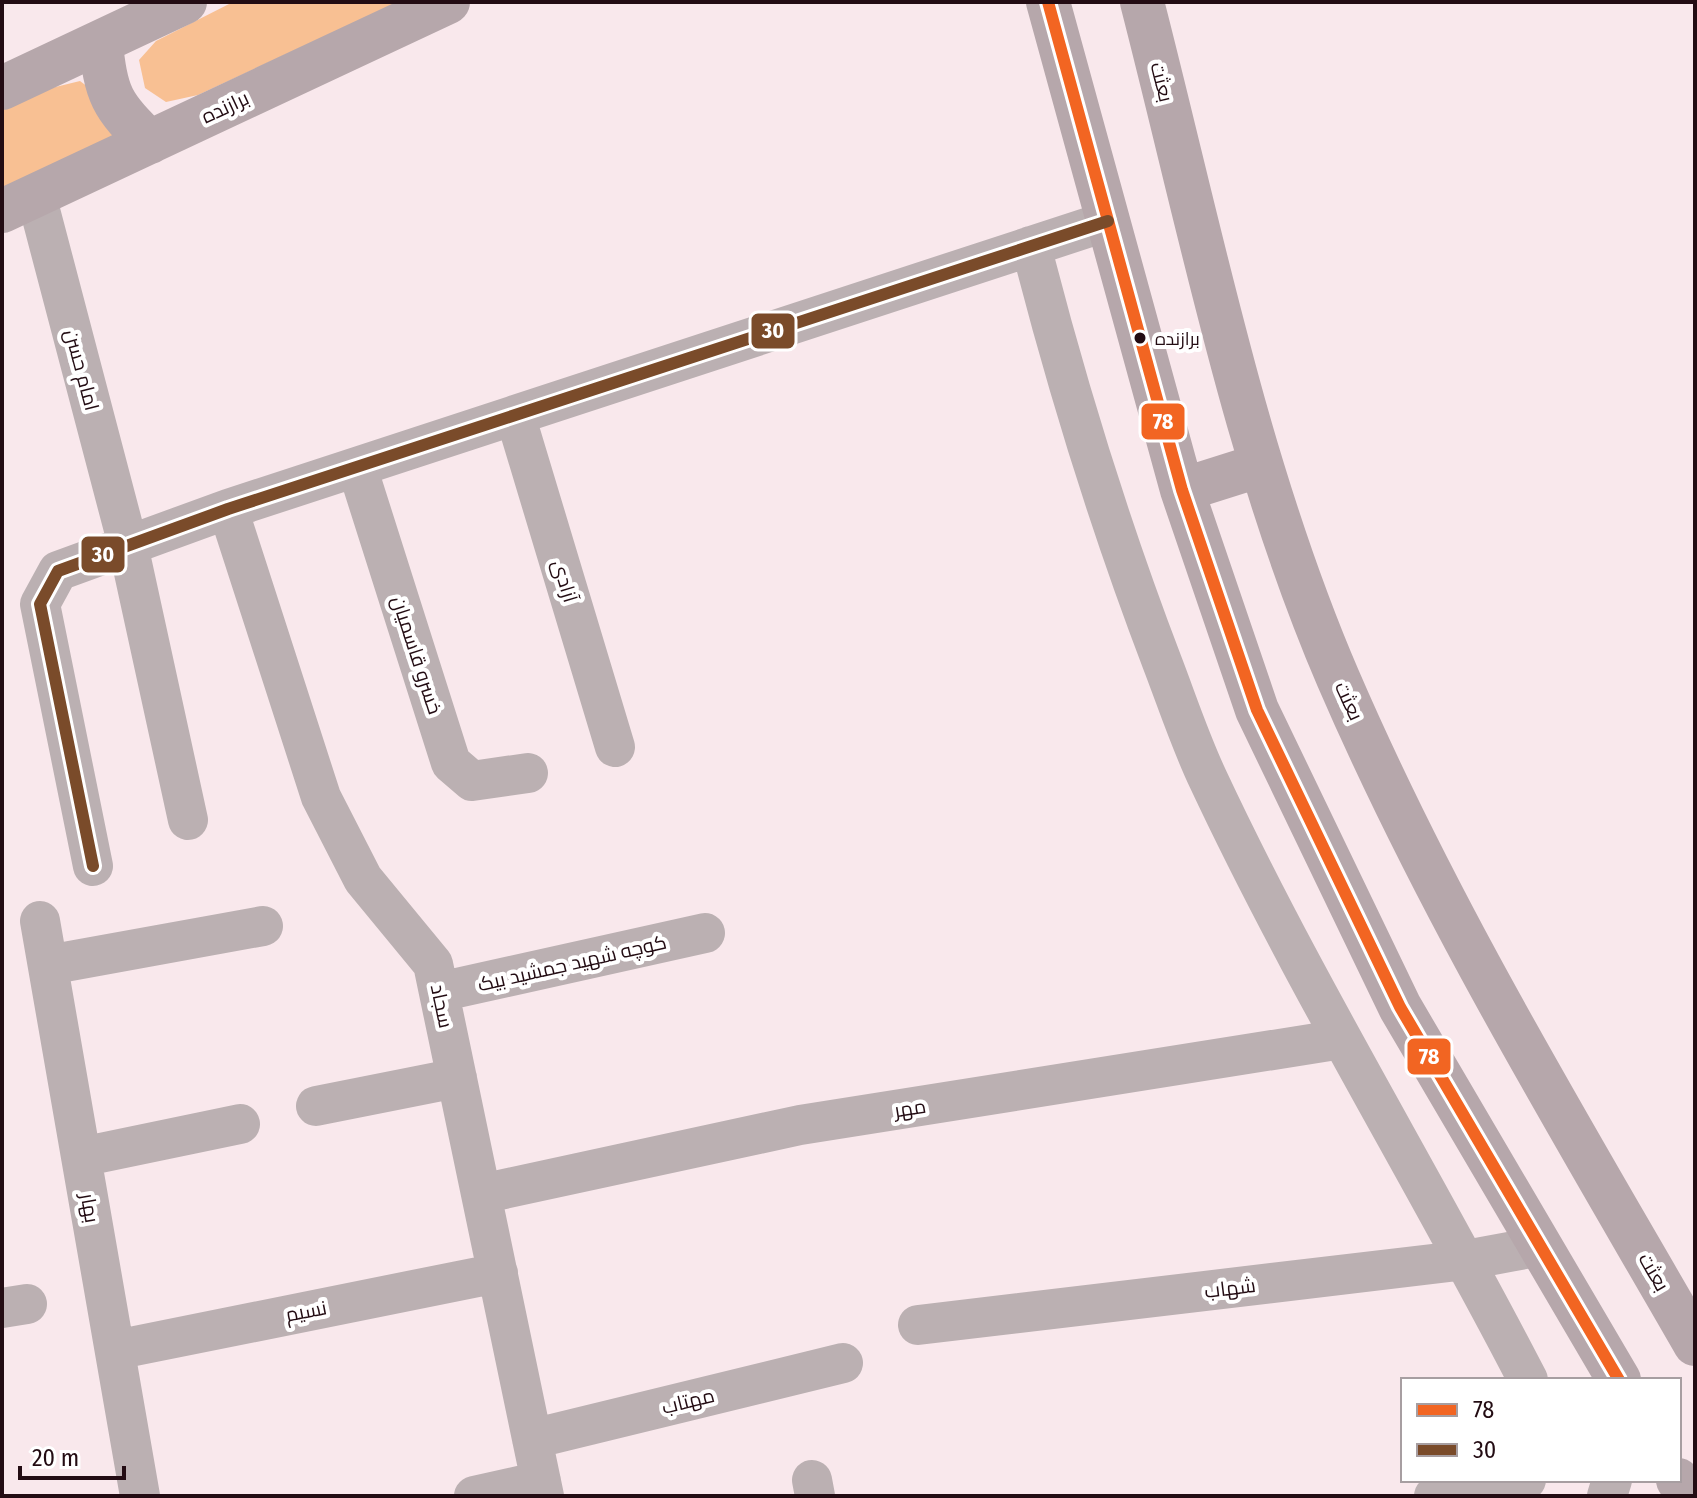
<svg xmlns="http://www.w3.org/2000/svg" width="1697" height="1498" viewBox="0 0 1697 1498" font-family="'Fira Sans Condensed',Cairo,sans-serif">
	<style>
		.green { fill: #f8c093 }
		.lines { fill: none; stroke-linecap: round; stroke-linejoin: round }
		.minor { stroke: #bbb0b2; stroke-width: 40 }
		.major { stroke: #b6a7ab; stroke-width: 44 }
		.bus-1-casing { stroke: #fff; stroke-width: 18 }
		.bus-2-casing { stroke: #fff; stroke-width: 18 }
		.bus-1 { stroke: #f26522; stroke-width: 12 }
		.bus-2 { stroke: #7a4b2a; stroke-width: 12 }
		.bus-dot { fill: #230c13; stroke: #fff; stroke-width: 3 }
		.labels { text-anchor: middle; stroke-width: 8; stroke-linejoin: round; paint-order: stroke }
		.bus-label { font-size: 18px; fill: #230c13; stroke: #fff; text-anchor: start }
		.street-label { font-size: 20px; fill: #230c13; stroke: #fff }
		.line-badge { stroke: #fff; stroke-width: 3 }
		.badge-label { font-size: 22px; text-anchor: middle; font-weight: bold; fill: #fff }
	</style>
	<rect width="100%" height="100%" fill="#f9e8ec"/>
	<path class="green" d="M233,2H399L198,95L166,102L145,88L139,60L156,41Z
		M80,81L108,102L117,137L2,190V108L35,92Z"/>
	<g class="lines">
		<path class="minor" d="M36,195L128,545L188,820
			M1031,246C1067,387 1110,526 1162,662C1177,701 1190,741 1208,779C1304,984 1424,1178 1528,1380
			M515,415L615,747
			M357,467L451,763L472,781L528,773
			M228,509L321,797L363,879L433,964L544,1496
			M93,866L40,604L58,571L228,509L1108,221
			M40,921L140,1496
			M48,965L263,926
			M439,992L705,933
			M316,1106L457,1078
			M81,1157L240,1124
			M481,1194L800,1125L1342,1039
			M2,1308L27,1304
			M918,1325L1466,1260L1541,1246
			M115,1350L498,1273
			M532,1439L843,1363
			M812,1480L815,1496
			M474,1496L541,1481
			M1434,1496L1526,1480
			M1607,1496L1612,1480"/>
		<path class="major" d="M1048,2L1182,490L1257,710L1400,1007L1619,1380
			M1142,2C1200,227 1246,464 1338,678C1438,910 1569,1125 1695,1344
			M101,42C105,93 112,107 150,142
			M2,88L185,2
			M2,211L448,2
			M1182,490L1261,465
			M1678,1480L1688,1496"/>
		<defs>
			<path id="bus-1" d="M1048,2L1182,490L1257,710L1400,1007L1619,1380"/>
			<path id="bus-2" d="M93,866L40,604L58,571L228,509L1108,221"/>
		</defs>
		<use href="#bus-1" class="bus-1-casing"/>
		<use href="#bus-2" class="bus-2-casing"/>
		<use href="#bus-1" class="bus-1"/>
		<use href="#bus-2" class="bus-2"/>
	</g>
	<circle class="bus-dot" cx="1140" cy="338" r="7"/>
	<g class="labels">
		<g class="bus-label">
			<text x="1155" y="345">برازنده</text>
		</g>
		<g class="street-label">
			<text transform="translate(1162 82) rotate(76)" y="7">بعثت</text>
			<text transform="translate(225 107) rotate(-25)" y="7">برازنده</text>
			<text transform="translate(82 370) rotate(75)" y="7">امام حسن</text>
			<text transform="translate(565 581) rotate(73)" y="7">آزادی</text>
			<text transform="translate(417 655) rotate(72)" y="7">خسرو قاسمیان</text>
			<text transform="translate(1349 701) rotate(65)" y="7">بعثت</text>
			<text transform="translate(572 963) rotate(-13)" y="7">کوچه شهید جمشید بیک</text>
			<text transform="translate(442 1006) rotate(78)" y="7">سجاد</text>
			<text transform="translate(910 1108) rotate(-9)" y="7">مهر</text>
			<text transform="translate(90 1208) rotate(80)" y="7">بهار</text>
			<text transform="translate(1654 1272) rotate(60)" y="7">بعثت</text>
			<text transform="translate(1230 1288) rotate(-7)" y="7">شهاب</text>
			<text transform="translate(306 1311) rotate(-11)" y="7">نسیم</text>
			<text transform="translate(688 1401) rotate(-14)" y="7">مهتاب</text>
		</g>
	</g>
	<g class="line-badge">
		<rect x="750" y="312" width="46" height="38" rx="8" fill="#7a4b2a"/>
		<rect x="1140" y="402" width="46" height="39" rx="8" fill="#f26522"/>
		<rect x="80" y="535" width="46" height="39" rx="8" fill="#7a4b2a"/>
		<rect x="1406" y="1037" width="46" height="39" rx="8" fill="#f26522"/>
	</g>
	<g class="badge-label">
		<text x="773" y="338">30</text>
		<text x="1163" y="429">78</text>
		<text x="103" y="562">30</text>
		<text x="1429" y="1064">78</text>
	</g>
	<rect width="1697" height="1498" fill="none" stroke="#230c13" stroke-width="8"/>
	<rect x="1401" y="1378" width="280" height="104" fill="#ffffff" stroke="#a79ea1" stroke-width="2"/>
	<rect x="1417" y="1404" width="40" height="12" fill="#f26522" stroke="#a79ea1" stroke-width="2"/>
	<text x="1473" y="1418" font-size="24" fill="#230c13">78</text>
	<rect x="1417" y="1444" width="40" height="12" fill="#7a4b2a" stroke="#a79ea1" stroke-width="2"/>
	<text x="1473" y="1458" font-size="24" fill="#230c13">30</text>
	<path d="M20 1466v12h104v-12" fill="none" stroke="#230c13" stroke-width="4"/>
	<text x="32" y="1466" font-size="24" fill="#230c13" stroke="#ffffff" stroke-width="6" paint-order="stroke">20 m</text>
</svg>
